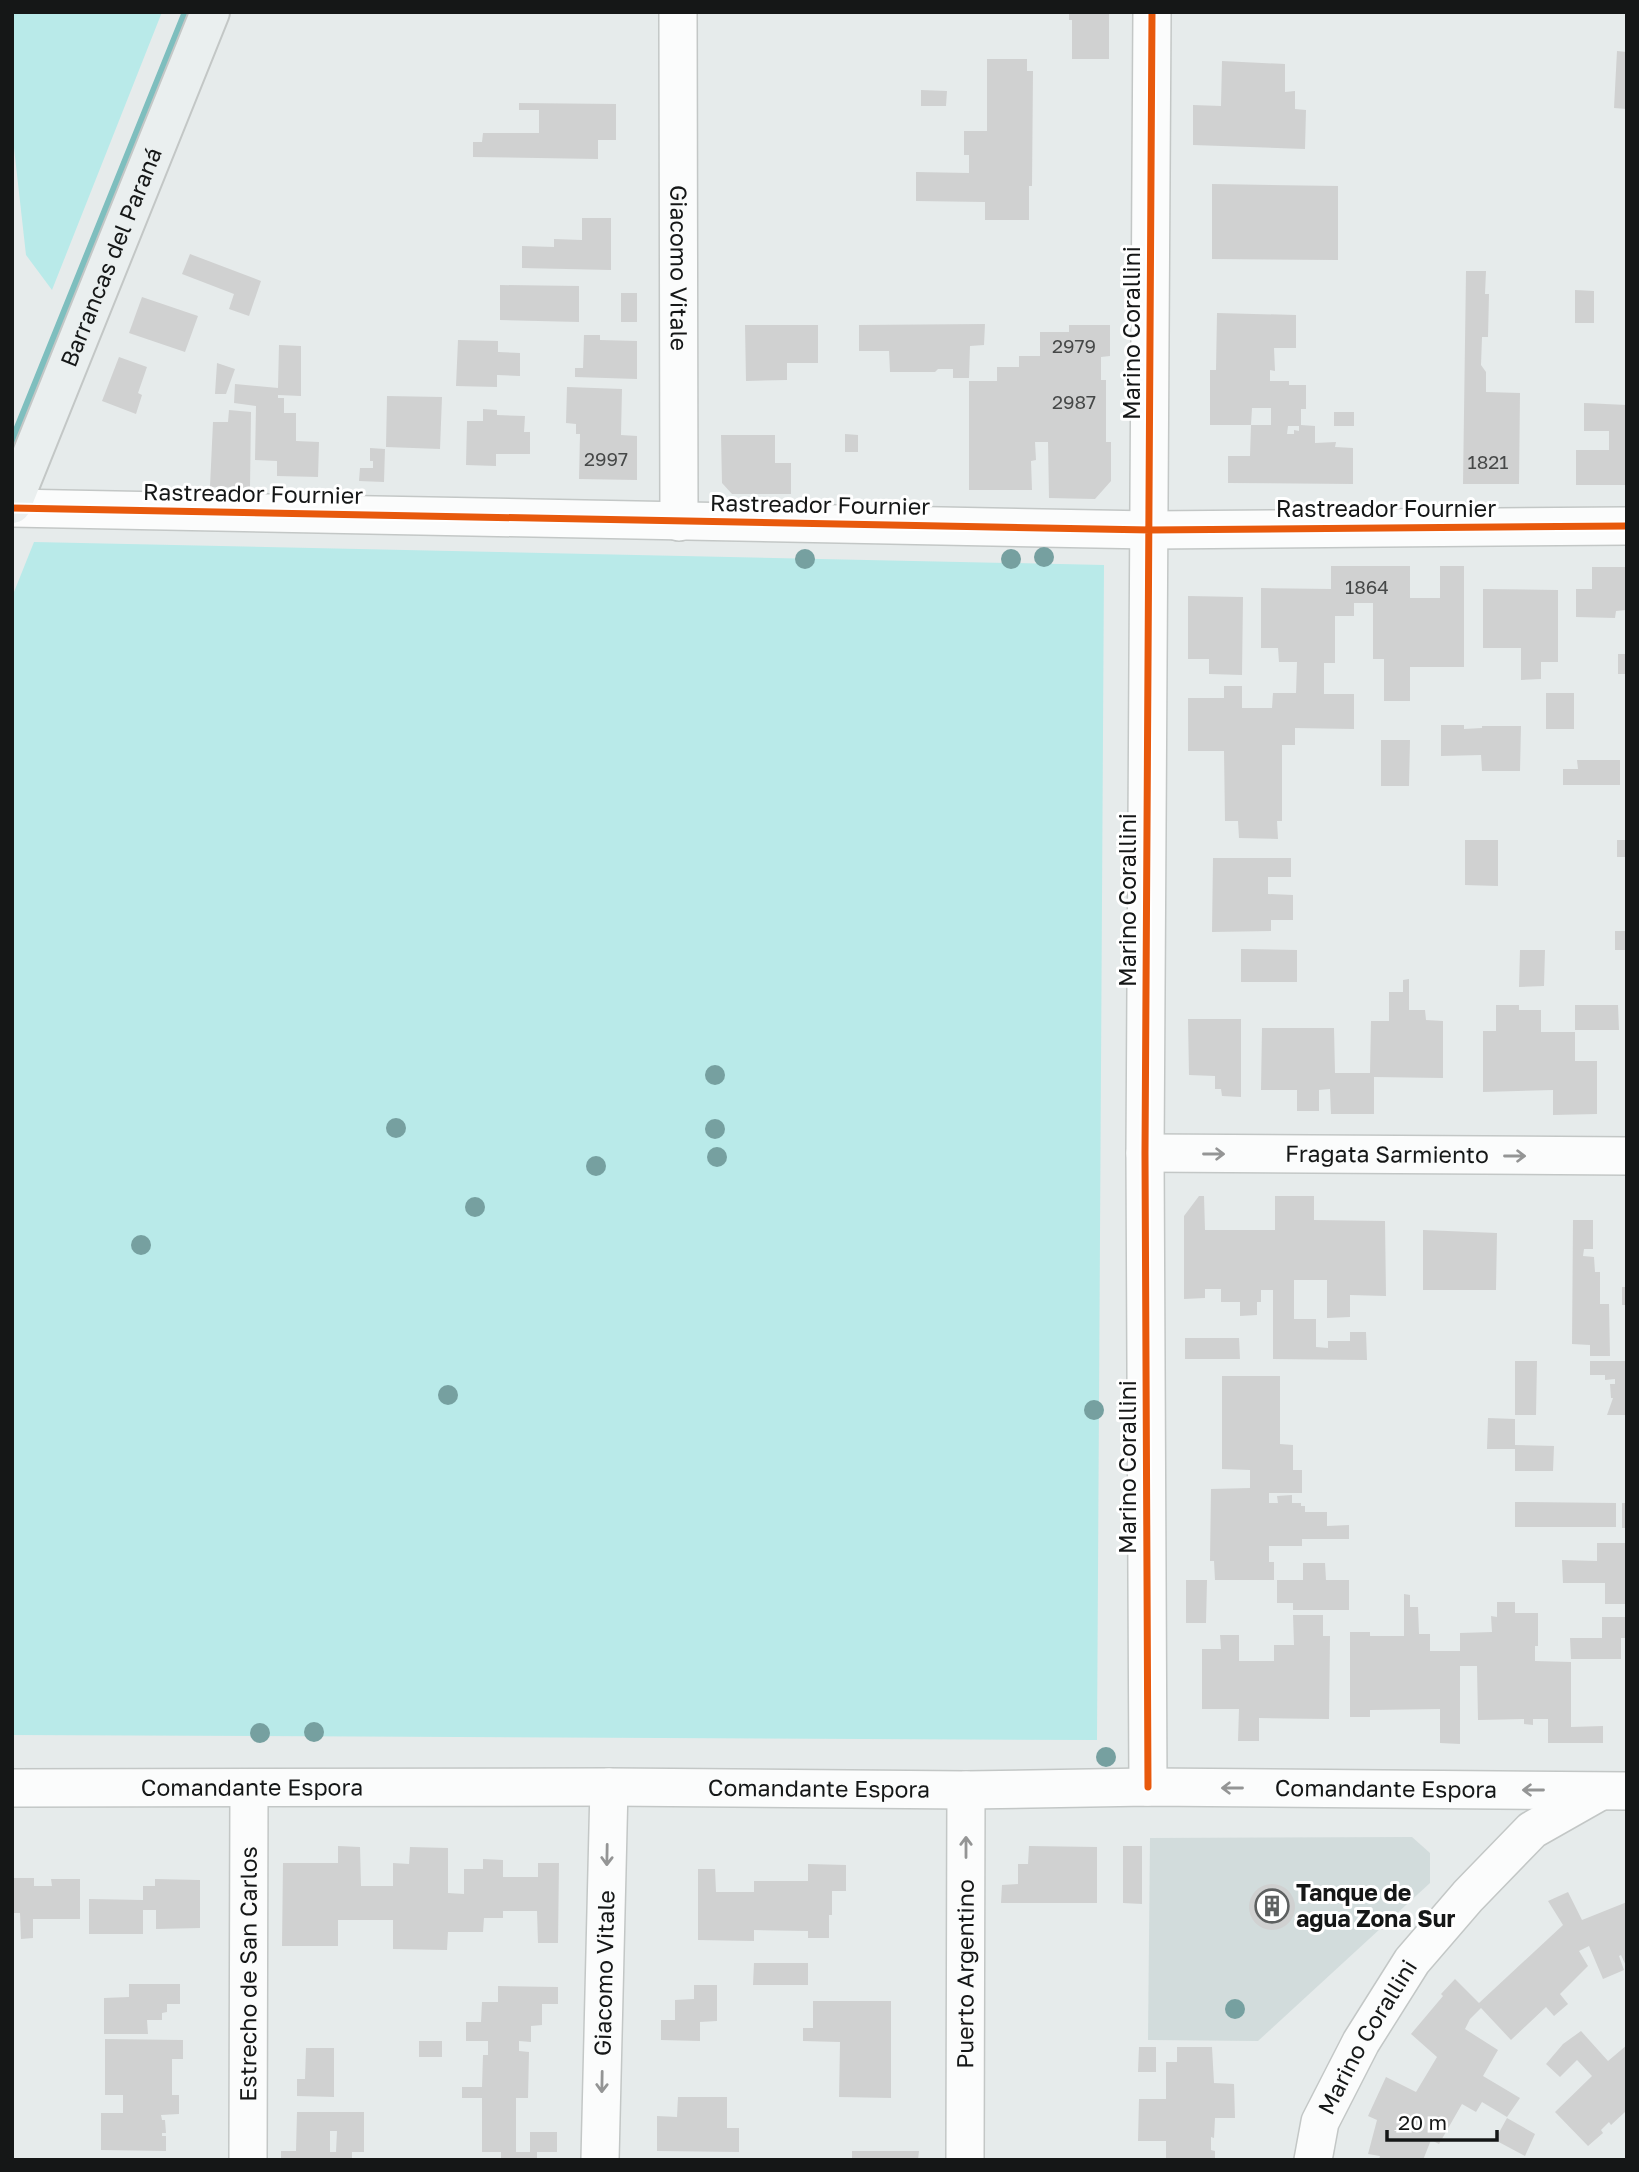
<svg xmlns="http://www.w3.org/2000/svg" width="1639" height="2172" viewBox="0 0 1639 2172" font-family="'Golos Text',sans-serif">
	<style>
		.built { fill: #d2dcdc }
		.green { fill: #b9eae9 }
		.lines { fill: none; stroke-linecap: round; stroke-linejoin: round }
		.stream { stroke: #7ebebe; stroke-width: 10 }
		.building { fill: #d0d1d1; fill-rule: evenodd }
		.street-casing { stroke: #c3c7c6; stroke-width: 40 }
		.secondary-casing { stroke: #c3c7c6; stroke-width: 42 }
		.street { stroke: #fbfcfc; stroke-width: 37 }
		.secondary { stroke: #eaefef; stroke-width: 38 }
		.cycleway-casing { stroke: #fff; stroke-width: 11 }
		.cycleway { stroke: #e8590c; stroke-width: 7 }
		.tree { fill: #76a0a0 }
		.oneway { stroke: #949595 }
		.labels { text-anchor: middle; stroke-width: 6; stroke-linejoin: round; paint-order: stroke }
		.number-label { font-size: 19px; fill: #464848 }
		.street-label { font-size: 23px; fill: #151717; stroke: #fff }
		.poi-label { font-size: 23px; font-weight: bold; fill: #151717; stroke: #fff; text-anchor: start }
	</style>
	<rect width="100%" height="100%" fill="#e6ebeb"/>
	<path class="built" d="M1412,1837L1430,1853V1883L1258,2041L1148,2040L1150,1838Z"/>
	<path class="green" d="M12,12H162L52,290L26,255L12,130Z
		M34,542L1104,565L1097,1740L12,1735V597Z"/>
	<g class="lines">
		<path class="stream" d="M12,445L187,12"/>
	</g>
	<path class="building" d="M1069,12H1109V59H1072V20H1069Z
		M1617,51L1627,52V109L1614,108Z
		M987,59H1027V71H1033L1032,186H1029V220H985V202L916,201V172L969,173V155H964V131H987Z
		M1222,61L1285,64V92L1295,91V109L1306,110L1305,149L1193,145V105L1221,106Z
		M921,90L947,91L946,106H921Z
		M519,103L616,104V140H598V159L473,157V142H482L483,133H539V110H519Z
		M1212,184L1338,186V260L1212,259Z
		M582,218H611V270L522,268V246L554,247V239L582,240Z
		M190,254L261,281L249,316L229,309L234,294L182,274Z
		M1466,271H1486L1485,294H1489L1488,337H1482L1481,365L1486,372V392L1520,393L1519,484H1463Z
		M500,285L579,286V322L500,320Z
		M1575,290L1594,291V323H1575Z
		M621,293H637V322H621Z
		M142,297L198,316L185,352L129,333Z
		M1217,313L1296,315V348H1274L1275,371L1270,370V381H1289V385H1306V409H1301V425L1315,426V443L1336,442L1335,447L1353,448V484L1228,483V456H1250L1251,425H1271V408H1252L1251,425H1210V370H1216ZM1288,426H1299V431L1294,430V434H1287Z
		M985,324L984,345L970,346L969,378H953V369H938L935,372H890L889,351H859V325Z
		M745,325H818V363H787V380L746,381Z
		M1069,325H1110V356L1101,357V380H1106V442H1111V481L1095,499L1049,498L1048,442H1035L1036,460L1031,461L1032,490H969V381H997V367H1019V356H1040V332H1069Z
		M584,335H600V340L637,341V379L575,377V368H583Z
		M458,340L498,341V352L520,353V376L497,375V387L456,386Z
		M279,345L301,346V396L278,395V398H284V413H296V441L319,442L318,477L277,476V461L255,460L256,406L234,403L235,384L278,388Z
		M119,357L147,367L138,393L142,395L136,414L102,401Z
		M217,363L235,369L226,394H215Z
		M567,387L622,389L621,435L637,436V480L579,479L580,434H576V424L566,423Z
		M387,396L442,397L440,449L386,447Z
		M1584,403L1627,405V485H1576V450H1609V431H1584Z
		M483,409L497,410V415L525,416L524,432H530V454H496V466L466,465L467,421H483Z
		M229,410L251,412L250,488L210,487L213,422H228Z
		M1334,412H1354V426H1334Z
		M845,434L858,435V452H845Z
		M721,435H775V463H791V494H732L722,483Z
		M370,448L385,449L384,482L359,481L360,468H373V461H370Z
		M1331,566H1410V598H1440V566H1464V667H1410V701H1384V659H1373V603H1354V616H1335V663H1324V694H1354V729L1295,728V745H1282V821H1277L1278,839L1239,838L1238,821H1225L1224,751H1188V698H1224V686H1242V708H1272L1273,693H1296L1297,662H1279L1278,648H1261V588L1331,589Z
		M1592,567H1627L1626,610L1616,611L1615,618L1576,617V589H1592Z
		M1483,589L1558,590V662H1541V679L1521,680V648H1483Z
		M1188,596L1243,597L1242,675L1209,674V659H1188Z
		M1618,654H1627V674H1618Z
		M1546,693H1574V729H1546Z
		M1441,725H1464V729L1482,728V726H1521L1520,771H1482L1481,755L1441,756Z
		M1381,740H1410L1409,786H1381Z
		M1577,760H1620V785H1563V769H1578Z
		M1465,840H1498V886L1465,885Z
		M1617,840H1627V857H1617Z
		M1213,858H1291V877H1268V894L1293,895V920H1271V931L1212,932Z
		M1615,931H1627V950H1615Z
		M1241,949L1297,950V982H1241Z
		M1520,950H1545L1544,986L1519,987Z
		M1409,979V1010H1425L1426,1020L1443,1021V1078L1374,1077V1114H1331L1330,1089L1319,1090V1111H1297V1090H1261L1262,1028H1334L1335,1073H1370L1371,1021H1389V992H1403V980Z
		M1496,1005H1519V1010H1541V1032H1575V1061H1597V1114L1553,1115V1090L1483,1092V1031H1496Z
		M1575,1005H1618L1619,1030H1575Z
		M1188,1019H1241V1097L1222,1096L1221,1089H1215V1076L1189,1075Z
		M1199,1196H1204L1205,1230H1275V1196H1314V1220L1385,1221L1386,1296L1350,1295V1317L1327,1318V1280H1294V1319H1316V1347L1328,1348V1341H1350V1332H1366L1367,1360L1273,1359V1290H1261V1302H1257V1315L1240,1316V1302H1221V1289H1205V1298L1184,1299V1216Z
		M1573,1220H1593V1249H1584L1583,1256L1594,1257L1595,1272H1600V1304H1609L1610,1356H1590V1345L1572,1344Z
		M1423,1230L1497,1233L1496,1290H1423Z
		M1622,1287H1627V1305H1622Z
		M1185,1338H1239L1240,1359H1185Z
		M1515,1361H1537L1536,1415H1515Z
		M1590,1361H1627V1415H1607L1613,1398H1611L1610,1384H1615V1379L1605,1380V1375H1590Z
		M1222,1376H1280V1444L1293,1445V1470H1302V1493H1269V1503H1278L1277,1496L1292,1495V1503H1301V1506H1305V1512H1327V1526L1349,1525V1539H1302V1546H1269V1562H1274V1580H1215L1214,1561H1210L1211,1489L1250,1488V1470L1222,1469Z
		M1488,1418L1515,1419V1445L1554,1446L1553,1471H1515V1449H1487Z
		M1515,1502L1616,1503V1527H1515Z
		M1622,1503H1627V1528H1622Z
		M1597,1543H1627V1604H1605V1583H1563L1562,1560L1597,1561Z
		M1303,1563H1325L1326,1580H1349V1610H1293V1603H1277V1580H1303Z
		M1186,1580H1207L1206,1623H1186Z
		M1404,1594L1410,1595V1607H1418L1419,1634H1430V1651H1460V1633L1492,1632L1491,1616L1497,1617V1602H1515V1613H1538V1646H1535V1661L1571,1662V1727L1603,1726V1743H1548V1719H1533V1725L1524,1724V1719L1478,1720L1477,1666H1460V1744L1440,1743V1709L1370,1710V1717H1350V1632H1370V1636H1404Z
		M1293,1615H1323V1636H1330L1329,1719L1259,1718V1741H1238L1239,1709H1202V1649H1221L1220,1635H1239V1661H1274V1645H1294Z
		M1602,1617H1627V1638H1621V1659H1571L1570,1638H1602Z
		M338,1846L360,1847L361,1886H393V1863L409,1864L410,1847L448,1848V1893L464,1894V1869H483V1859L503,1860V1877H538V1863H559L558,1943H538L537,1911H503V1918H484L483,1932H448L447,1950L393,1949V1920H338V1946H282L283,1863H338Z
		M1029,1846L1097,1847V1903H1001L1002,1885L1018,1884V1864H1028Z
		M1123,1846H1142V1904L1123,1903Z
		M808,1864L846,1865V1891H832V1915H829V1938H808V1931L754,1930V1941L698,1940V1869H715L716,1892H754V1881H808Z
		M12,1878H34V1886H52L51,1879H80V1919H33V1938L21,1939L20,1913H12Z
		M155,1879L200,1880V1928L156,1929V1910H143V1934H89V1899L143,1900V1886H155Z
		M1249 1907a23 23 0 1 1 46 0a23 23 0 1 1-46 0Z
		M1568,1892L1582,1920L1627,1902V1968L1621,1955L1619,1956L1624,1970L1603,1979L1589,1946L1579,1951L1588,1966L1560,1994L1568,2004L1554,2016L1546,2007L1511,2040L1481,2008L1470,2019L1465,2029L1498,2050L1483,2076L1520,2098L1507,2117L1482,2102L1476,2112L1462,2104L1439,2144L1431,2140L1423,2160H1379L1380,2156L1368,2154L1377,2120L1368,2116L1386,2077L1416,2092L1437,2057L1411,2034L1443,1996L1441,1994L1455,1979L1479,2003L1563,1925L1548,1901Z
		M754,1963H808V1985H753Z
		M129,1984H180V2004H167V2012L162,2013V2020H147L148,2034H104V1998L129,1997Z
		M694,1985H717V2021L700,2022V2041L661,2040V2020H675V2000L694,1999Z
		M498,1986L558,1987V2004H542V2025L531,2026V2042L519,2041V2051L529,2052L528,2098H516V2152H530V2132H557V2152H537V2160H501V2152H482V2098H462V2087H482L483,2055H488V2041H466V2022H481L482,2002H498Z
		M813,2001H891V2098L839,2097L840,2042L803,2041V2028H813Z
		M1581,2031L1608,2061L1627,2045V2114L1625,2112L1611,2125L1609,2122L1601,2130L1603,2133L1588,2146L1555,2112L1592,2076L1577,2060L1560,2077L1546,2064L1563,2044Z
		M105,2039L183,2040V2059H172V2095H179V2114L161,2115L162,2120H165L166,2133H162V2136H166V2151L101,2150V2113H123V2095H105Z
		M419,2041H442V2057H419Z
		M1139,2047H1156V2072H1138Z
		M1177,2047H1212L1214,2083L1234,2084L1235,2118H1215L1214,2138L1211,2137V2150L1215,2151V2160H1166V2141H1138L1139,2099H1166V2062H1177Z
		M306,2048H334V2097L297,2096V2079H305Z
		M678,2097H727V2128H739V2152L657,2151V2116L677,2117Z
		M297,2112H364V2152H352V2160H281V2151H296ZM330,2131H337L336,2152H330Z
		M1507,2118L1535,2134L1525,2156L1495,2140Z
		M852,2151H919L918,2160H852Z"/>
	<g class="lines">
		<defs>
			<g id="street">
				<path id="s1" d="M678,12L679,522"/>
				<path d="M12,508L1150,530L1627,526"/>
				<path id="s2" d="M1145,1153L1627,1156"/>
				<path d="M1148,1787L1145,1153L1152,12"/>
				<path id="s3" d="M12,1788L609,1787L966,1790L1148,1787L1627,1791"/>
				<path id="s4" d="M248,2160L249,1788"/>
				<path id="s5" d="M600,2160L609,1787"/>
				<path id="s6" d="M965,2160L966,1790"/>
				<path id="s7" d="M1313,2160L1320,2122L1361,2042L1412,1961L1468,1896L1532,1830L1599,1792"/>
			</g>
			<g id="secondary">
				<path id="s8" d="M12,504L210,12"/>
			</g>
		</defs>
		<use href="#street" class="street-casing"/>
		<use href="#secondary" class="secondary-casing"/>
		<use href="#street" class="street"/>
		<use href="#secondary" class="secondary"/>
		<defs>
			<path id="cycleway" d="M12,508L1150,530L1627,526
				M1148,1787L1145,1153L1152,12"/>
		</defs>
		<use href="#cycleway" class="cycleway-casing"/>
		<use href="#cycleway" class="cycleway"/>
	</g>
	<g class="tree">
		<circle cx="1044" cy="557" r="10"/>
		<circle cx="805" cy="559" r="10"/>
		<circle cx="1011" cy="559" r="10"/>
		<circle cx="715" cy="1075" r="10"/>
		<circle cx="396" cy="1128" r="10"/>
		<circle cx="715" cy="1129" r="10"/>
		<circle cx="717" cy="1157" r="10"/>
		<circle cx="596" cy="1166" r="10"/>
		<circle cx="475" cy="1207" r="10"/>
		<circle cx="141" cy="1245" r="10"/>
		<circle cx="448" cy="1395" r="10"/>
		<circle cx="1094" cy="1410" r="10"/>
		<circle cx="314" cy="1732" r="10"/>
		<circle cx="260" cy="1733" r="10"/>
		<circle cx="1106" cy="1757" r="10"/>
		<circle cx="1235" cy="2009" r="10"/>
	</g>
	<defs><path id="oneway-shaft" d="M-6 0H5M1.5-3L5.5 0L1.5 3" fill="none" stroke-width="1.6" stroke-linecap="round" stroke-linejoin="round" transform="scale(1.75)"/></defs>
	<g class="oneway">
		<use href="#oneway-shaft" transform="translate(1214 1154)"/>
		<use href="#oneway-shaft" transform="translate(1515 1156)"/>
		<use href="#oneway-shaft" transform="translate(1232 1788) rotate(-180)"/>
		<use href="#oneway-shaft" transform="translate(1533 1790) rotate(-180)"/>
		<use href="#oneway-shaft" transform="translate(966 1847) rotate(-90)"/>
		<use href="#oneway-shaft" transform="translate(607 1855) rotate(91)"/>
		<use href="#oneway-shaft" transform="translate(602 2082) rotate(91)"/>
	</g>
	<defs>
		<symbol id="building-ring" viewBox="-11 -11 22 22"><circle r="9.5" fill="#fff" stroke="#5e6161" stroke-width="1.5"/><path d="M-4-6H4V6H1V3H-1V6H-4ZM-2.5-4.3h1.7v1.8h-1.7ZM.8-4.3h1.7v1.8H.8ZM-2.5-1h1.7V.8h-1.7ZM.8-1h1.7V.8H.8Z" fill="#5e6161"/></symbol>
	</defs>
	<g fill-rule="evenodd">
		<use href="#building-ring" x="1253" y="1887" width="38" height="38"/>
	</g>
	<g class="labels">
		<g class="number-label">
			<text x="1074" y="353">2979</text>
			<text x="1074" y="409">2987</text>
			<text x="606" y="466">2997</text>
			<text x="1488" y="469">1821</text>
			<text x="1367" y="594">1864</text>
		</g>
		<g class="street-label">
			<text dy="8" stroke="none"><textPath href="#s8" startOffset="266">Barrancas del Paraná</textPath></text>
			<text dy="8" stroke="none"><textPath href="#s1" startOffset="256">Giacomo Vitale</textPath></text>
			<text transform="translate(1132 333) rotate(-90)" y="8">Marino Corallini</text>
			<text transform="translate(253 494) rotate(1)" y="8">Rastreador Fournier</text>
			<text transform="translate(820 505) rotate(1)" y="8">Rastreador Fournier</text>
			<text x="1386" y="517">Rastreador Fournier</text>
			<text transform="translate(1128 900) rotate(-90)" y="8">Marino Corallini</text>
			<text dy="8" stroke="none"><textPath href="#s2" startOffset="242">Fragata Sarmiento</textPath></text>
			<text transform="translate(1128 1467) rotate(-90)" y="8">Marino Corallini</text>
			<text dy="8" stroke="none"><textPath href="#s3" startOffset="240">Comandante Espora</textPath></text>
			<text dy="8" stroke="none"><textPath href="#s3" startOffset="807">Comandante Espora</textPath></text>
			<text dy="8" stroke="none"><textPath href="#s3" startOffset="1374">Comandante Espora</textPath></text>
			<text dy="8" stroke="none"><textPath href="#s5" startOffset="187">Giacomo Vitale</textPath></text>
			<text dy="8" stroke="none"><textPath href="#s4" startOffset="186">Estrecho de San Carlos</textPath></text>
			<text dy="8" stroke="none"><textPath href="#s6" startOffset="186">Puerto Argentino</textPath></text>
			<text dy="8" stroke="none"><textPath href="#s7" startOffset="136">Marino Corallini</textPath></text>
		</g>
		<g class="poi-label">
			<text x="1296" y="1901">Tanque de<tspan x="1296" dy="26">agua Zona Sur</tspan></text>
		</g>
	</g>
	<rect width="1639" height="2172" fill="none" stroke="#151717" stroke-width="28"/>
	<path d="M1387 2130v10h110v-10" fill="none" stroke="#151717" stroke-width="3.5"/>
	<text x="1398" y="2130" font-size="21" fill="#151717" stroke="#ffffff" stroke-width="5" paint-order="stroke">20 m</text>
</svg>
